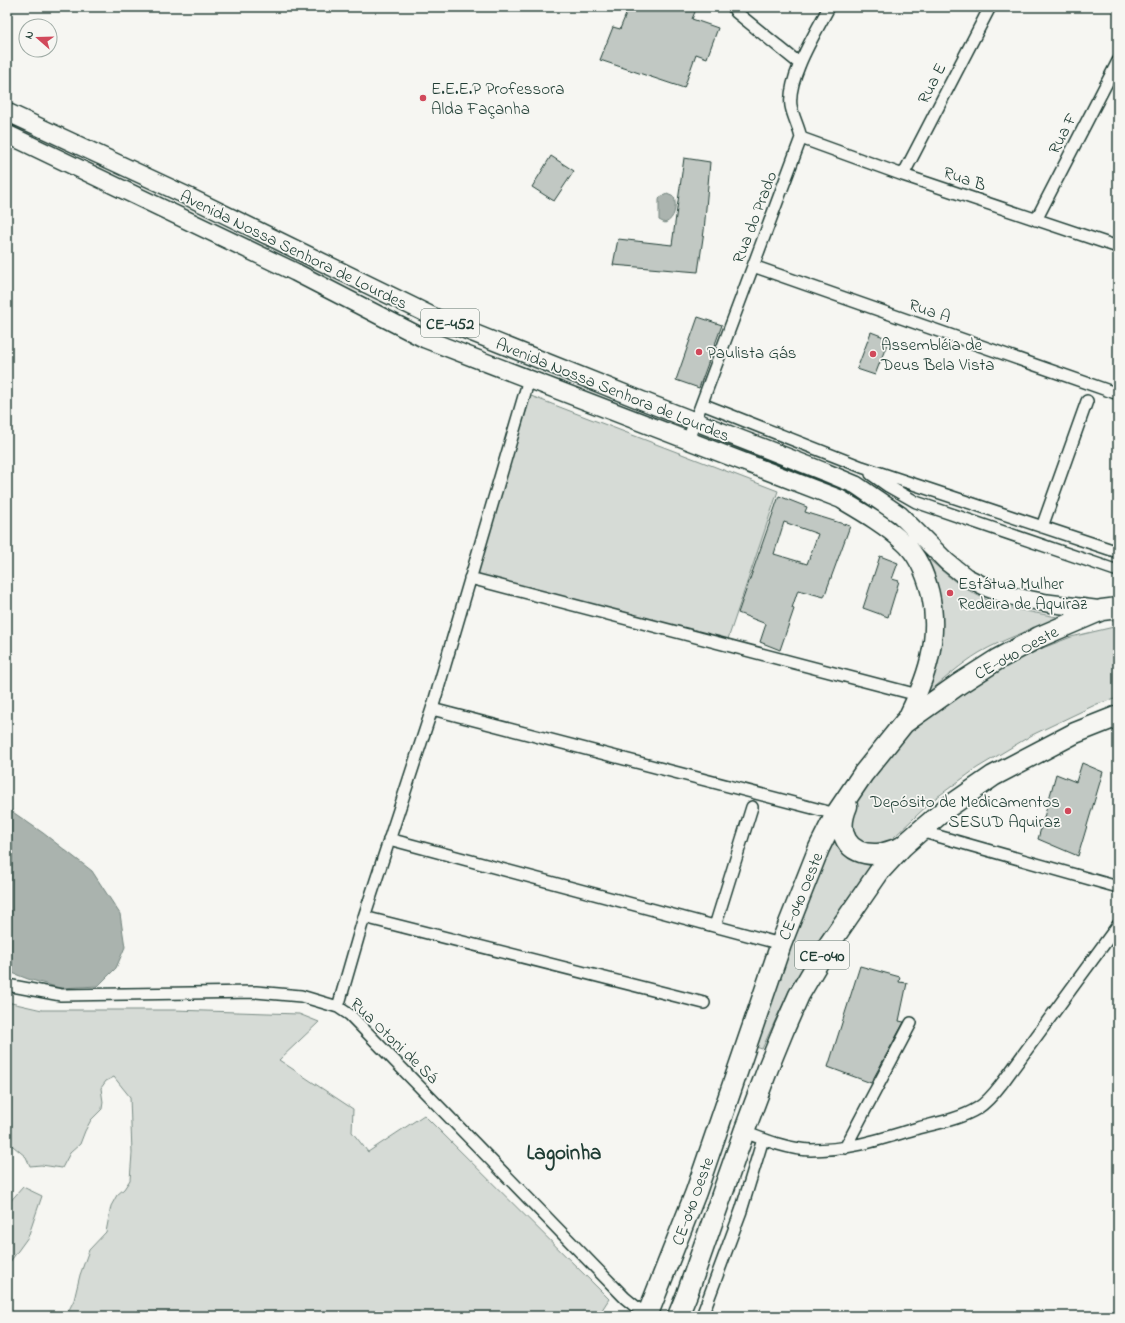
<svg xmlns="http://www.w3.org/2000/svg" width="1125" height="1323" viewBox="0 0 1125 1323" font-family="'Indie Flower',sans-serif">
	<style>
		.green { fill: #d6dbd6; stroke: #7a8c85 }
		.water { fill: #aab3ae; stroke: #72847d }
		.building { fill: #c1c8c3; stroke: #1f3d34; fill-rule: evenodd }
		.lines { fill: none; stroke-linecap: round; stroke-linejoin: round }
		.street-casing { stroke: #1f3d34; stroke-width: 14 }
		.primary-casing { stroke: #1f3d34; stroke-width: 20 }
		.highway-casing { stroke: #1f3d34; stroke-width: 23 }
		.street { stroke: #f6f6f2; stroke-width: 11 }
		.primary { stroke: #f6f6f2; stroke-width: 17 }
		.highway { stroke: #f6f6f2; stroke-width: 20 }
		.poi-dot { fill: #d1495b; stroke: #f6f6f2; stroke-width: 1.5 }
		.labels { text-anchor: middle; stroke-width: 3.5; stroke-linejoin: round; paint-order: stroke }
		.shield { fill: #f6f6f2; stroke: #60746d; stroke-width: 1 }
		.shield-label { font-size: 16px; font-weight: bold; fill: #1f3d34 }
		.street-label { font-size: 17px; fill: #1f3d34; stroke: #f6f6f2 }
		.poi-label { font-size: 17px; fill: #1f3d34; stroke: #f6f6f2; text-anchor: start }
		.district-label { font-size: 21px; font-weight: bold; fill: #1f3d34; stroke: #f6f6f2 }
	</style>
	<rect width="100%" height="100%" fill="#f6f6f2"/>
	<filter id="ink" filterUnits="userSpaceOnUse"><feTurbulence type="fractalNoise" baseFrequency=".025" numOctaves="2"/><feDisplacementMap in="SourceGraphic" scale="8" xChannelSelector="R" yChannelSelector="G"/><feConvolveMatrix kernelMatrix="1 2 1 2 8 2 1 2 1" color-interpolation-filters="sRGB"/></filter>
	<g filter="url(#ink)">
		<path class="green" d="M531,396L778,491L727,642L473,575Z
			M930,560C948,577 967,592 990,601C1013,610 1038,613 1062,618C1034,629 1005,638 979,653C961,664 944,679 928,693L935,665L926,563Z
			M1118,626V698L1097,704L1032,735L977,768L933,800L892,839L882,846L861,847L847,819L851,808L877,770L912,729L970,683L1017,658L1071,637Z
			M834,838L840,848L879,862L837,914L813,948L780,1010L762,1049L753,1046L793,928Z
			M7,1002L42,1010H174L299,1014L319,1022L279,1060L353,1109L352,1132L368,1152L424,1115L609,1299L598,1316H66L74,1300L80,1275L89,1250L106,1232L111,1206L117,1195L124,1189L130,1180L132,1153L130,1097L114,1077L106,1081L101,1088L103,1102L102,1109L91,1120L85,1131L80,1144L70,1153L62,1168L41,1165L30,1166L26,1157L7,1141Z
			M23,1187L42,1196L28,1237L7,1266V1205Z"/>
		<path class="water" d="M667,194L674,197C677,206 675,219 665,223L659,220V200L660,197Z
			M7,808L43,833L92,871L120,914L125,947L116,968L98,986L60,988L28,979L7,971Z"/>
		<path class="building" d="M629,7H697L692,19L718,28L707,58L696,54L684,88L600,60L613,27L620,29Z
			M551,156L574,171L554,201L532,187Z
			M684,158L710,162L704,231L698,272L613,265L618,239L672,245Z
			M698,317L722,325L699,388L676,380Z
			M871,332L889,339L875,375L857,369Z
			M779,496L807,507L805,512L850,526L824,597L798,590L792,608L794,609L780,650L760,642L766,624L738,613ZM784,522L818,534L807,564L774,554Z
			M880,556L898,563L892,579L899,581L888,617L863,608Z
			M1082,763L1103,772L1078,856L1038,839L1056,774L1076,782Z
			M860,966L900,977L899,982L907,983L899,1021L904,1022L871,1083L828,1067Z"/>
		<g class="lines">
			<defs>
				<path id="street" d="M733,7L736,12L800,64
					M801,138L903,175L1118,247
					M903,175L990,7
					M1036,220L1118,61
					M753,266L1118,394
					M702,404L862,467L1118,552
					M688,440L801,138C799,127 793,117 791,106C787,78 816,32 829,7
					M871,474L888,486L916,502L1118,571
					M1042,527L1087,401
					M470,578L918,695
					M432,709L836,814
					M920,831L1118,887
					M389,839L781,944
					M364,917L704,1003
					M715,926L752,807
					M7,985L61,995L256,992L301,996L338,1007L350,1015L625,1298L647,1316
					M338,1007L364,917L432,709L529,379
					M744,1132C765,1140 788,1149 811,1150C851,1150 880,1139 918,1128C938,1123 960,1119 978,1108C989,1101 996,1091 1003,1082L1118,925
					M845,1148L911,1023
					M702,1316L741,1211L763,1139"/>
				<path id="primary" d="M7,112L183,194L436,318L648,403L825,472L856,485L900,515L947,562L966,577L988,588L1011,596L1047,603L1102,610
					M7,134L295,272L425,339L840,499C862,512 885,525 903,542C918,555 925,573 930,592C941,640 926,680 904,723"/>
				<path id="highway" d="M847,806C836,832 846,856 878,854C886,853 894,850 902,847
					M647,1316L696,1192L781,944L819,848L836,814L863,774L904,723L959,684L998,659L1039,637L1102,610L1118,608
					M678,1316L687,1294L744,1132L768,1068L784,1029L799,995L826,949L879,872L902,847L920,831L947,808L993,776L1075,733L1118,716"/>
			</defs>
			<use href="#street" class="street-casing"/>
			<use href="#primary" class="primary-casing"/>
			<use href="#highway" class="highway-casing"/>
			<use href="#street" class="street"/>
			<use href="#primary" class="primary"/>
			<use href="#highway" class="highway"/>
		</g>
	</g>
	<g class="poi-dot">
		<circle cx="423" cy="98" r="4"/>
		<circle cx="699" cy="352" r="4"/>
		<circle cx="873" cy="354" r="4"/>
		<circle cx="950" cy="593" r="4"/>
		<circle cx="1068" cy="811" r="4"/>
	</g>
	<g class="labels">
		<g class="shield">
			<rect x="421" y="309" width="58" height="28" rx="3"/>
			<rect x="795" y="941" width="54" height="28" rx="3"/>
		</g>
		<g class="shield-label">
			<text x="450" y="329">CE-452</text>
			<text x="822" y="961">CE-040</text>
		</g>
		<g class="street-label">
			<text transform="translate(931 83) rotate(-63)" y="6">Rua E</text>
			<text transform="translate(1062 133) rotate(-63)" y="6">Rua F</text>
			<text transform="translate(965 178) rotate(19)" y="6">Rua B</text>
			<text transform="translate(754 217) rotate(-69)" y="6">Rua do Prado</text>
			<text transform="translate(294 249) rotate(26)" y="6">Avenida Nossa Senhora de Lourdes</text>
			<text transform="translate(930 310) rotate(19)" y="6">Rua A</text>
			<text transform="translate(613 389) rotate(22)" y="6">Avenida Nossa Senhora de Lourdes</text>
			<text transform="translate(1016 652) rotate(-29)" y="6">CE-040 Oeste</text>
			<text transform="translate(800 896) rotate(-68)" y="6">CE-040 Oeste</text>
			<text transform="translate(395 1040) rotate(44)" y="6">Rua Otoni de Sá</text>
			<text transform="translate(692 1201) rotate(-70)" y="6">CE-040 Oeste</text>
		</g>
		<g class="poi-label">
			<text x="431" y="94">E.E.E.P Professora<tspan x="431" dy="20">Alda Façanha</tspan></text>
			<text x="881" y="350">Assembléia de<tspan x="881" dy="20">Deus Bela Vista</tspan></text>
			<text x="707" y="358">Paulista Gás</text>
			<text x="958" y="589">Estátua Mulher<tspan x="958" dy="20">Redeira de Aquiraz</tspan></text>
			<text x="1060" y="807" text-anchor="end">Depósito de Medicamentos<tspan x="1060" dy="20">SESUD Aquiraz</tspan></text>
		</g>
		<g class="district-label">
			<text x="564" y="1159">Lagoinha</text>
		</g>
	</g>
	<rect width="1125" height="1323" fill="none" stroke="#f6f6f2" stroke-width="24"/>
	<rect x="12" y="12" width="1101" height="1299" fill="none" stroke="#1f3d34" stroke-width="1.5" filter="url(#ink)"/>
	<g transform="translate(38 38) rotate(290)"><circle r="19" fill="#f6f6f2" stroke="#a0aca6"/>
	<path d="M0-3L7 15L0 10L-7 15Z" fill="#d1495b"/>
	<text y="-6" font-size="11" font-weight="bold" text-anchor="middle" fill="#1f3d34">N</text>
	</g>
</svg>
